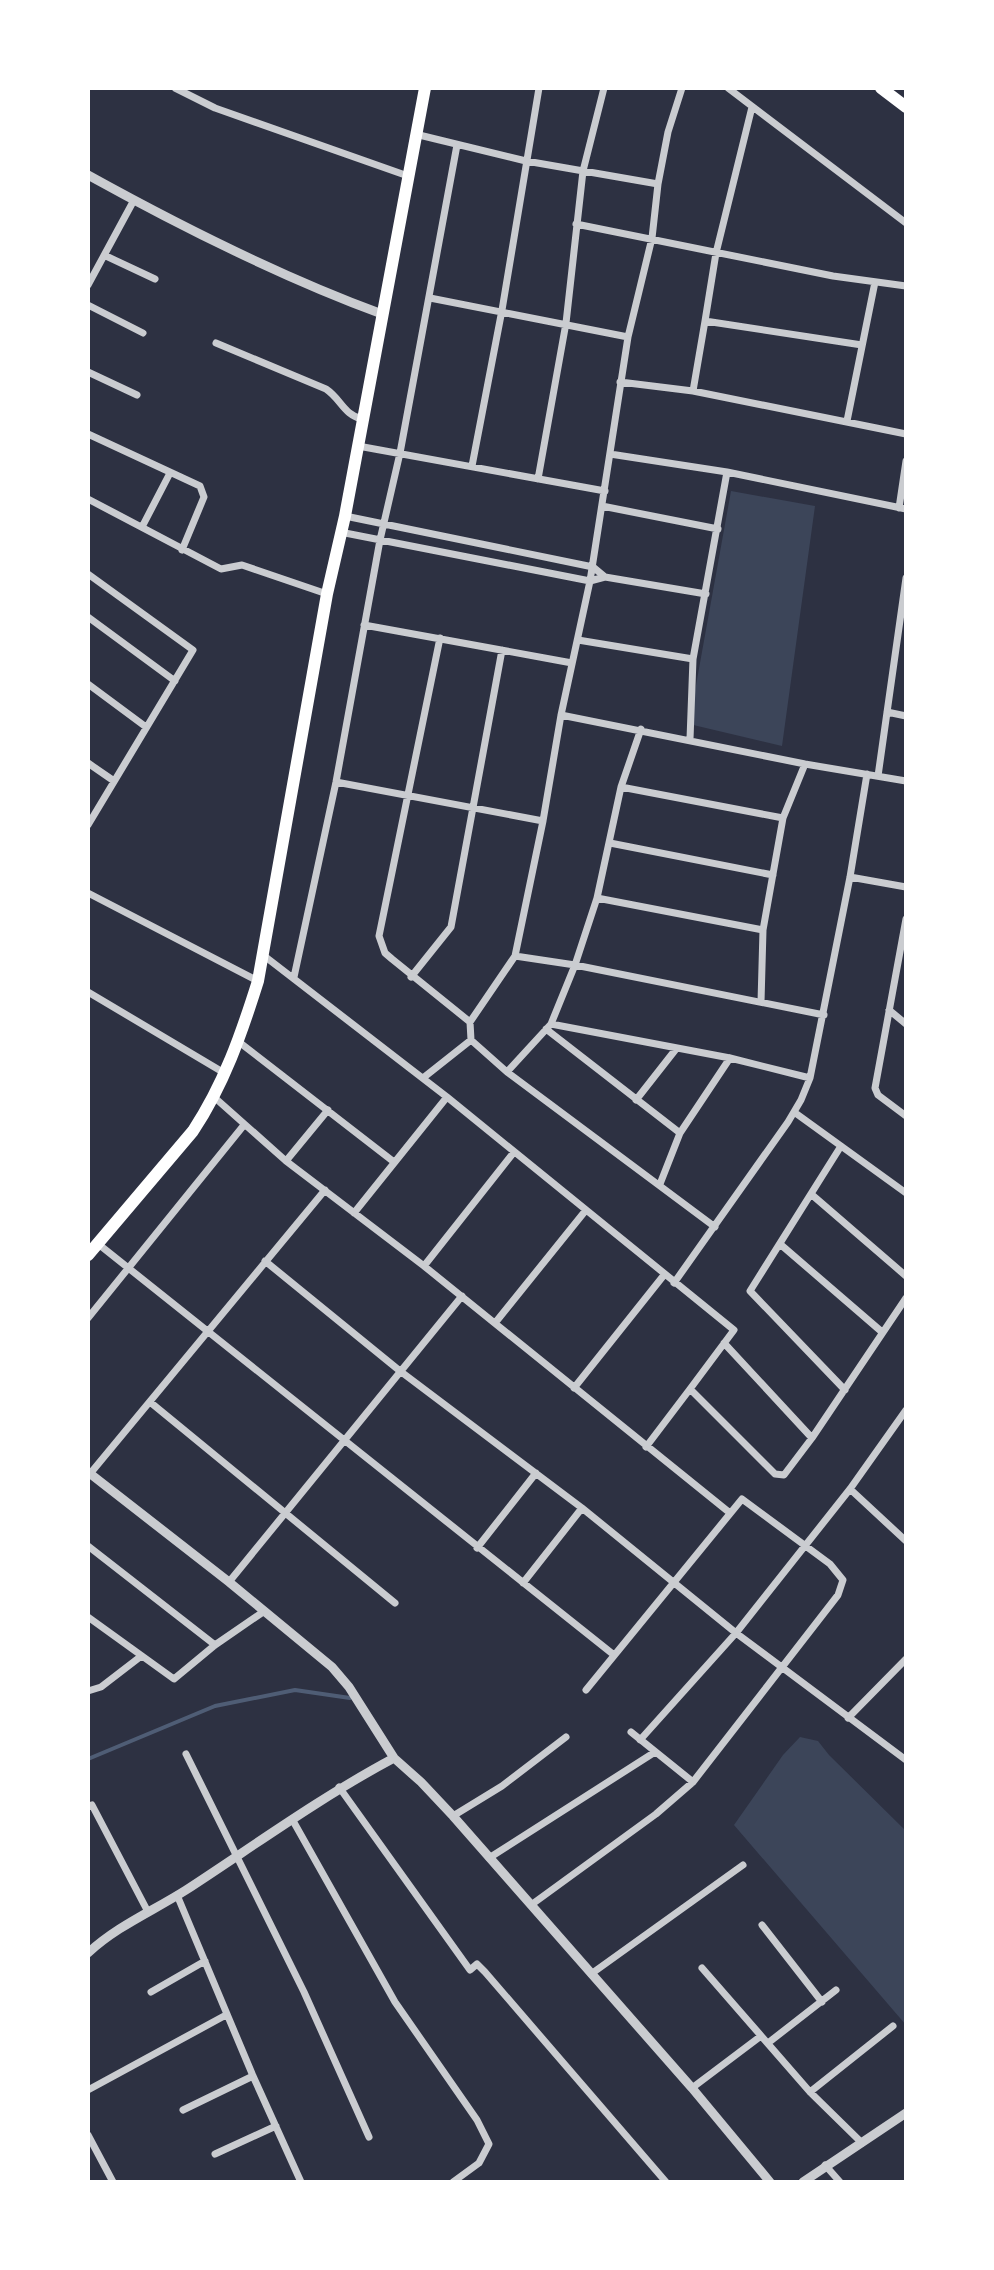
<svg xmlns="http://www.w3.org/2000/svg" width="994" height="2270" viewBox="0 0 994 2270" font-family="'Source Sans 3',sans-serif">
	<style>
		.green { fill: #3c4559 }
		.lines { fill: none; stroke-linecap: round; stroke-linejoin: round }
		.stream { stroke: #4f5d75; stroke-width: 4 }
		.minor { stroke: #caccd0; stroke-width: 7 }
		.tertiary { stroke: #caccd0; stroke-width: 9 }
		.primary { stroke: #fff; stroke-width: 12 }
	</style>
	<rect width="100%" height="100%" fill="#2d3142"/>
	<path class="green" d="M731,491L815,506L782,746L689,724Z
		M800,1737L818,1741L829,1755L906,1831V2025L734,1825L783,1755Z"/>
	<g class="lines">
		<path class="stream" d="M88,1759L215,1706L295,1690L350,1698"/>
		<path class="minor" d="M175,88L215,108L408,176
			M728,88L906,223
			M415,134L526,161L658,184
			M576,224L833,276L906,286
			M106,256L155,279
			M88,285L134,200
			M430,298L628,337
			M88,305L143,333
			M705,321L716,253L752,107
			M216,343L326,389C341,399 344,415 362,419
			M88,372L137,395
			M620,382L693,391L906,434
			M693,391L705,321L862,345
			M847,421L875,282
			M88,434L200,486L204,497L182,550
			M358,446L605,491
			M610,454L727,472L906,509
			M472,466L502,310L539,88
			M538,479L566,323L583,171L604,88
			M88,499L221,569L242,565L327,594
			M602,506L718,529
			M899,508L906,461
			M345,516L593,567L605,577
			M142,527L170,473
			M340,532L590,581L605,577L706,594
			M88,574L193,650L88,825
			M88,617L175,681
			M364,625L572,663
			M440,638L379,936L385,953L392,959L470,1022
			M578,640L693,659
			M88,684L146,727
			M887,712L906,716
			M561,715L805,764L906,781
			M690,739L693,659L727,472
			M88,763L114,781
			M878,776L906,578
			M336,782L543,821
			M621,787L783,818
			M610,843L773,875
			M850,877L906,887
			M88,893L258,981
			M597,898L763,930
			M906,919L875,1088L878,1095L906,1116
			M263,955L447,1097L734,1330L690,1389
			M515,956L575,965L824,1015
			M294,977L336,782L380,540L400,453L457,145
			M411,977L451,927L502,650
			M88,992L226,1074
			M761,1002L763,930L783,818L805,764
			M889,1010L906,1024
			M551,1024L730,1058L810,1078
			M546,1029L680,1133
			M471,1040L507,1072L715,1227
			M239,1042L394,1162
			M507,1072L551,1024L575,965L597,898L621,787L641,729
			M423,1078L471,1040L470,1022L515,956L543,821L561,715L590,581L628,337L652,238L658,184L668,132L682,88
			M214,1097L286,1161L424,1266L730,1513
			M636,1100L676,1049
			M794,1112L906,1193
			M841,1146L750,1291L845,1390
			M286,1161L328,1110
			M660,1184L680,1133L730,1058
			M811,1194L906,1276
			M354,1213L447,1097
			M97,1243L614,1655
			M780,1244L882,1332
			M265,1261L400,1371L582,1508L736,1633L906,1760
			M424,1266L514,1152
			M674,1283L788,1122L801,1100L810,1078L850,877L867,774
			M88,1318L244,1125
			M495,1323L586,1210
			M724,1343L812,1438
			M574,1388L664,1275
			M150,1402L395,1603
			M646,1447L690,1389L775,1474L784,1475L812,1438L906,1298
			M89,1475L325,1190
			M850,1489L906,1541
			M88,1546L215,1645
			M477,1548L536,1473
			M229,1582L462,1296
			M523,1583L582,1508
			M88,1617L174,1679L215,1645L263,1612
			M88,1691L101,1687L140,1657
			M848,1718L906,1659
			M631,1732L693,1782
			M640,1740L736,1633L850,1489L906,1410
			M186,1754L304,1992L369,2137
			M339,1787L470,1970L477,1964L485,1972L666,2182
			M88,1807L92,1805L147,1910
			M453,1816L502,1786L566,1737
			M292,1819L395,2002L477,2120L489,2144L479,2163L453,2182
			M489,1858L655,1752
			M177,1895L253,2076L301,2182
			M531,1905L656,1814L693,1782L838,1595L843,1580L830,1564L742,1499L586,1690
			M762,1925L822,2002
			M702,1968L810,2092L862,2143
			M591,1974L743,1865
			M151,1992L205,1961
			M768,2043L836,1990
			M692,2088L761,2036
			M88,2090L226,2015
			M810,2092L893,2026
			M183,2110L253,2076
			M88,2135L113,2182
			M215,2154L276,2126
			M825,2165L840,2182"/>
		<path class="tertiary" d="M88,175C182,227 281,277 382,314
			M88,1472L229,1582L332,1667L349,1687L394,1758L421,1782L453,1816L692,2088L770,2182
			M88,1953C117,1926 153,1911 186,1890C255,1845 321,1797 394,1758
			M803,2182L906,2113"/>
		<path class="primary" d="M881,88L906,107
			M88,1255L193,1131C224,1084 241,1035 258,981L327,594L345,516L425,88"/>
	</g>
	<rect width="994" height="2270" fill="none" stroke="#ffffff" stroke-width="180"/>
</svg>
